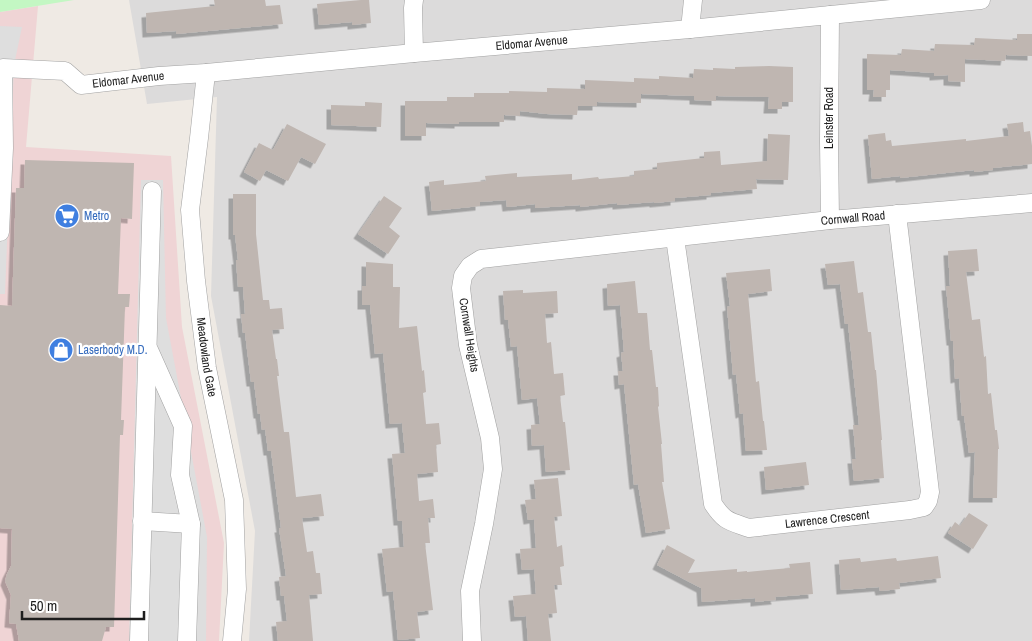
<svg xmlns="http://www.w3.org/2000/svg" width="1032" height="641" viewBox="0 0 1032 641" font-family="'Archivo Narrow',sans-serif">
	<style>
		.residential { fill: #dcdbdb }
		.commercial { fill: #efd4d5 }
		.park { fill: #c3f7c3 }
		.parking { fill: #dedede }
		.building { fill: #bfb6b1; filter: url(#shadow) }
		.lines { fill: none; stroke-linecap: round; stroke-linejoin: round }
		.minor-casing { stroke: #a2a2a2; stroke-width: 19 }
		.minor { stroke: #fff; stroke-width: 18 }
		.labels { text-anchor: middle; stroke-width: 4.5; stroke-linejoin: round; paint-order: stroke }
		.street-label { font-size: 12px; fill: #1e1e1e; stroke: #fff }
		.shop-label { font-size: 12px; fill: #366cbe; stroke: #fff; text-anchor: start }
	</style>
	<defs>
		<filter id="shadow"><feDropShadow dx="-4.5" dy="4.5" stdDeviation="0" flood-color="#0004"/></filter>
	</defs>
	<rect width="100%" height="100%" fill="#efeae4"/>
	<path class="residential" d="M129,0H1032V641H249L255,531L211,296L217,97L147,104Z"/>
	<path class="commercial" d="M38,6L26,147L171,156L182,327L224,543L219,641H0V12Z"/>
	<path class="park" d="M0,0H74L0,12Z"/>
	<path class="parking" d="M0,26L22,27L14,65L5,294H0Z
		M141,180H163L166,318L207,537L206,641H129Z"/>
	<path class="building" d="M214,0H265L266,6L280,5L283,24L176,34V31L147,33L146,13L215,6Z
		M361,0H369L371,23L352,25V22L319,25L317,4Z
		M1017,34H1032V56L1006,55L1005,61L965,59V82L948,81V75L934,76V73L890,70V90H886V97H873L874,90H867V54L901,55L902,49L934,51L935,44L974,45L975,38L1017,40Z
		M769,66L793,67V102H782V109H768L769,97L716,96V101L694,100V96L641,94V103L597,102V106H578L577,115L547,114L520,111V116L504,115V122H459V124L426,123V136H405V101H447V97H474V93H509V91L547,92V88L585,89V80L634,82V78L659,79V76L693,78L694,69L713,70V68L735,69V67Z
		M365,102L382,103L381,127L331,125V105L365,106Z
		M1023,122L1024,132L1030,131L1032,146V164L993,168V170L974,172V170L900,178V176L872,179L868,135L885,133L886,141L891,140L892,146L966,139V141L1009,136L1007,124Z
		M287,124L326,144L315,164L301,157L288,181L266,170L260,181L244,172L259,143L273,150Z
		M768,134L790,135L788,180L756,179L757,189L711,193V195L675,198V201L654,203V202L617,205V203L580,207V205L535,208V204L507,207L506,200L480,202V206L432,211L429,182L444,180V185L486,181L485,176L517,173V177L572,174V180L598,177L599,179L634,176V171L657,169V163L704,158V152L720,151L721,165L767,161Z
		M25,160L134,163L132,219L121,218L118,294H130L129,307H125L121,420H124L123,435H120L114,627H106L102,641H19L16,624L9,623L11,595L5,581L7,574L11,566L12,529L0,528V305L12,306L16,188H24Z
		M233,194H256V234L263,300H269L270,309L282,308L284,329L272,330L276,359H277L279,376H277L284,432H289L296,497L321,494L324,516L302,518L307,552L313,551L316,573H320L322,594L309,595L313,641H278L276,622L287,621L284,596H281L279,577L286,576L279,528H281L271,451H268L265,429L262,430L260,414H258L254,382H251L245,333H243L241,314H245L243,287H238L236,260H238L235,235H233Z
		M384,196L402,208L389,227L400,236L388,254L358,234Z
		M977,249L979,271L966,272L972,320L980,319L984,357L986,356L988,394L991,393L995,430H997L999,449H998L997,498H973L975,452L969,453L964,416H962L959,378L955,379L953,341H951L946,286H950L948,251Z
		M854,261L858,293L863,292L868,332H871L875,370H876L882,440H881L884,478L854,481L852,459H856L853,425H859L848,324H845L840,284L828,285L825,264Z
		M366,262L393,264V287H400L399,328L417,326L422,371L424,370L426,392L423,393L426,424L439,423L441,444L436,445L438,472L417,474L419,501L433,499L435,518H428L430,543H425L433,610L417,612L420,638L398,640L393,591L387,592L382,549L404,547L402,521H398L392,454L405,453L402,423L390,424L383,353L375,354L370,305H362V286H366Z
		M770,269L772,291L748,294L756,382L759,381L763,421H764L767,450L746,451L743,413L740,414L736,374L733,375L727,307L730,306L726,273Z
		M635,281L638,313H647L650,350H652L656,387H658L659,406L658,407L662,444H661L664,482H662L670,529L646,533L638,484L634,485L624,384L619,385L618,371H623L621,353L624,352L620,305L608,306L607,284Z
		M523,290V293L557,291L558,313L545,314L547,343L551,342L554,374L563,373L565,395L560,396L563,422H565L570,470L546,472L544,445L532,446L531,425L540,424L537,398L522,400L517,346L511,347L508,320H505L503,291Z
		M806,462L809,485L766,490L764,467Z
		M558,478L562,516L554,517L557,547L562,545L564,566L560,567L562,585H554L557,613L548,614L551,641H528L526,616L515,617L513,596L536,594L534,569L522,570L520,549L536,548L534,519L528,520L525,500L536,499L534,480Z
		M969,513L988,525L973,549L948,533L955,522L960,526Z
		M667,545L695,560L688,573L737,569V572L747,571V572L790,568L789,564L810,562L813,594L775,597L776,600L755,602V598L702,602L701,588L657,565Z
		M938,556L941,578L899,583L900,589L880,591L879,587L841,590L839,560L860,558L861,562L896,558L897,561Z"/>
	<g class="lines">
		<defs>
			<g id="minor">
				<path d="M830,15L829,141L830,220"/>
				<path d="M690,29L693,0"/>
				<path d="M414,53L413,8L414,0"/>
				<path id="s1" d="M206,73L199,138L190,210L196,281L207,368L234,500L237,589L232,641"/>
				<path id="s2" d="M0,232L4,148L3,68L65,71L81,85L159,76L206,73L414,53L690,29L981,0"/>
				<path id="s3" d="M675,238L713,504C725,522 729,521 749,528L910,510L924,507L928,501L930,492L897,214"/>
				<path d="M149,350L183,426L180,475L191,524"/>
				<path d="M142,521L191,524L187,641"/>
				<path d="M139,641L152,191"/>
				<path id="s4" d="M472,641L470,591L484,524L493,469L490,438L468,345L461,288L463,276L470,266L481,259L830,220L1032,203"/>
			</g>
		</defs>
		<use href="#minor" class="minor-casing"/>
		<use href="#minor" class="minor"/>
	</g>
	<defs>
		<symbol id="supermarket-disc" viewBox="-11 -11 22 22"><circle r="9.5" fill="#3f7fe0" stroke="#fff"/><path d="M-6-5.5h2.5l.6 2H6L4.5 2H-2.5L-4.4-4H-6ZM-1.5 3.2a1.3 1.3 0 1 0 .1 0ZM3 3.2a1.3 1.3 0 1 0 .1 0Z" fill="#fff"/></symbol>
		<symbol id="shop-disc" viewBox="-11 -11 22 22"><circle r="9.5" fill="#3f7fe0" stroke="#fff"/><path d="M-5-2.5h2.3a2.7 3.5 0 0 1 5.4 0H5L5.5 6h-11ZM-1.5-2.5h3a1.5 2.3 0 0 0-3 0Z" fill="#fff"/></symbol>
	</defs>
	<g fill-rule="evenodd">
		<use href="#supermarket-disc" x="53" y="202" width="28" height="28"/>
		<use href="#shop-disc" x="47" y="336" width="28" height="28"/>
	</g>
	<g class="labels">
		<g class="street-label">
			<text dy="4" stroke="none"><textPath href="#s2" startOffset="700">Eldomar Avenue</textPath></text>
			<text dy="4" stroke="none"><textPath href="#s2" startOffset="295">Eldomar Avenue</textPath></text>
			<text transform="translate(829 118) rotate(-90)" y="4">Leinster Road</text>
			<text dy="4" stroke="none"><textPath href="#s4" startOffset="770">Cornwall Road</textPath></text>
			<text transform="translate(469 335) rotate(81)" y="4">Cornwall Heights</text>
			<text dy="4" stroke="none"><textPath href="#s1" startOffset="286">Meadowland Gate</textPath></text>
			<text dy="4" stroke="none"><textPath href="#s3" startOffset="392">Lawrence Crescent</textPath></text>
		</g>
		<g class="shop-label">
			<text x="84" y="220">Metro</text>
			<text x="78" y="354">Laserbody M.D.</text>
		</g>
	</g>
	<path d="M22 611v8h122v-8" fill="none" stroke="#1e1e1e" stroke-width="2.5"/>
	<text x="30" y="611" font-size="15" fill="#1e1e1e" stroke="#ffffff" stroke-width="4" paint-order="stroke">50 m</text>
</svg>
